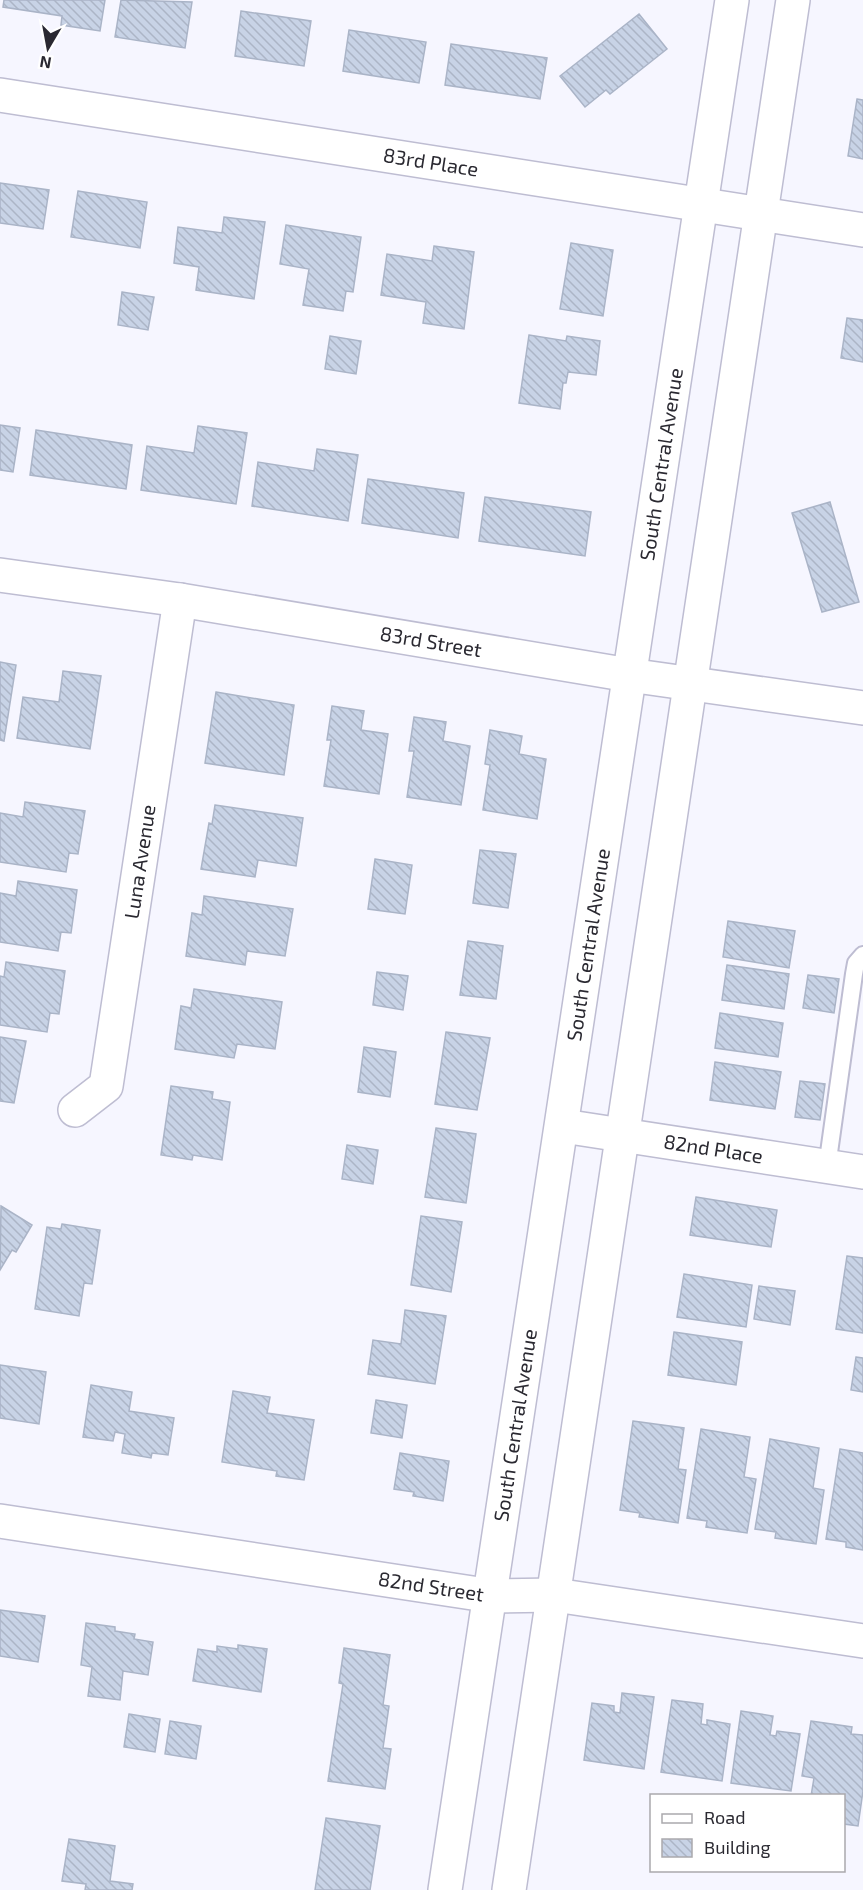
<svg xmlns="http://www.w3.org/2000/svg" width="863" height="1890" viewBox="0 0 863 1890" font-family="'Exo 2',sans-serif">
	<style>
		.building { fill: url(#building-back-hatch); stroke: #aab4c7; stroke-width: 1.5 }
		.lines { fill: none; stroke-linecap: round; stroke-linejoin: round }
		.service-casing { stroke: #bebdd2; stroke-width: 20 }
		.minor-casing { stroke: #bebdd2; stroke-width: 36 }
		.tertiary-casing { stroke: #bebdd2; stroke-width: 36 }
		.service { stroke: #fff; stroke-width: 16 }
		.minor { stroke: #fff; stroke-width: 33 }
		.tertiary { stroke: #fff; stroke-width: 33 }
		.labels { text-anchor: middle; stroke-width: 4.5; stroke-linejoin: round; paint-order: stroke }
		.street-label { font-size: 20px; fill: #2a2931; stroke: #fff }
	</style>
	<defs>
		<pattern id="building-back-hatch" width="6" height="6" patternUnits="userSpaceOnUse" patternTransform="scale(1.5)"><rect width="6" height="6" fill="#c8d3e6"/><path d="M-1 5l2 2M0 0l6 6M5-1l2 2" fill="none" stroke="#acb5c6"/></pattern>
	</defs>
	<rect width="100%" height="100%" fill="#f6f6ff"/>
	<path class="building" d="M4,0H105L100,31L61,25L62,16L3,7Z
		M121,0L192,2L185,48L115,37Z
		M241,11L311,21L304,66L235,56Z
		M639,14L667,49L610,94L606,90L585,107L560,76Z
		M349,30L426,42L419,83L343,71Z
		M451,44L547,58L540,99L445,85Z
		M857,99L863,100V159L848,156Z
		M0,183L49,190L43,229L0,223Z
		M78,191L147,202L140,248L71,237Z
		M224,217L265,222L254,299L196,290L199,267L174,263L178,227L222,233Z
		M286,225L361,237L353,292L346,291L343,311L303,305L309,269L280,264Z
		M571,243L613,250L603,316L560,309Z
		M434,246L474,252L464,329L423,323L426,302L381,295L387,254L432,261Z
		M122,292L154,297L148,330L118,325Z
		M847,318L863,320V362L841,358Z
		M529,335L566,341L567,336L600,341L596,375L568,372L566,383H563L560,409L519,403Z
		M330,336L361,341L356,374L325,369Z
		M0,425L20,428L13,472L0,470Z
		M198,426L247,433L236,504L141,490L147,446L194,453Z
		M36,430L132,445L126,489L30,475Z
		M317,449L358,455L348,521L252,506L258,462L314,471Z
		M368,479L464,493L458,538L362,523Z
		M485,497L591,512L585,556L479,541Z
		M830,502L859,602L822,612L792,513Z
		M0,662L16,665L4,741L0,740Z
		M63,671L101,676L90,749L17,738L23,697L59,702Z
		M216,692L294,705L284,775L205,763Z
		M332,706L364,711L361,730L388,734L379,794L324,786L331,740H327Z
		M414,717L446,722L443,741L470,746L461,805L407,797L414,751H409Z
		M490,730L522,736L519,754L546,759L537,819L483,810L490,765L485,764Z
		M25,802L85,811L78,854L69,853L66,872L0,862V813L23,817Z
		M215,805L303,818L296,866L258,860L255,877L201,869L209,823L212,824Z
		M480,850L516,854L508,908L473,903Z
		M375,859L412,865L405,914L368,909Z
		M18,881L77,890L71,933L61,932L58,951L0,942V893L16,896Z
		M204,896L293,909L285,956L247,951L245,965L186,956L192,913L202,915Z
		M728,921L795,931L789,968L723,957Z
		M468,941L503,946L496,999L460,995Z
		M6,962L65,971L59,1014L50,1013L47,1032L0,1025V976L4,977Z
		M727,965L789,974L784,1009L722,1000Z
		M377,972L408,976L403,1010L373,1005Z
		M808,975L839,979L834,1013L803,1008Z
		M194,989L282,1002L275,1049L237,1044L234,1058L175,1049L181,1006L191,1008Z
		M720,1013L783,1023L778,1057L715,1048Z
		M446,1032L490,1038L477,1110L435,1104Z
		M0,1037L26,1041L14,1103L0,1101Z
		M364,1047L396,1052L390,1097L358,1092Z
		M715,1062L781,1072L775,1109L710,1100Z
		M800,1081L825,1084L820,1120L795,1117Z
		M171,1086L213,1092L212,1099L230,1102L222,1160L193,1155L192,1160L161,1155Z
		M436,1128L476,1134L466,1203L425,1197Z
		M347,1145L378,1150L373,1184L342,1179Z
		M696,1197L777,1210L771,1247L690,1235Z
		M1,1206L32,1225L16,1252L12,1250L0,1270Z
		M421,1216L462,1222L451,1292L411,1285Z
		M62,1224L100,1230L92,1284L84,1283L79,1316L35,1309L47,1227L61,1229Z
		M847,1256L863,1258V1333L836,1329Z
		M684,1274L752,1285L746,1327L677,1317Z
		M759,1286L795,1291L790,1325L754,1319Z
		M405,1310L446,1316L435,1384L368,1374L373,1340L401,1344Z
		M674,1332L742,1342L736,1385L668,1375Z
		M856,1357L863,1358V1392L851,1390Z
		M0,1365L46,1372L39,1424L0,1418Z
		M91,1385L132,1392L129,1411L174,1418L168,1455L152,1453L151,1458L122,1453L125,1434L115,1432L113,1441L83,1437Z
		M233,1391L270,1397L267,1413L314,1420L304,1480L276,1476L277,1471L222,1462Z
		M376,1400L407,1405L402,1438L371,1433Z
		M633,1421L684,1428L678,1469L686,1470L678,1523L639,1517L640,1513L620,1510Z
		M701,1429L750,1437L744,1477L756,1479L747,1533L706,1527L707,1521L687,1518Z
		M770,1439L819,1448L813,1488L824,1490L816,1544L775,1538L776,1532L755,1529Z
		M840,1449L863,1453V1550L846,1547V1542L826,1539Z
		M400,1453L449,1461L443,1501L413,1496L414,1492L394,1489Z
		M0,1610L45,1616L38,1662L0,1656Z
		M86,1623L115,1627V1631L135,1634L134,1639L153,1642L148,1675L123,1671L120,1700L88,1696L92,1667L81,1665Z
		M238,1645L267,1649L261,1692L193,1681L198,1649L217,1652V1646L238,1649Z
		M344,1648L390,1655L383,1705L389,1706L383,1748L391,1749L385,1789L328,1781L343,1684L339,1683Z
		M622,1693L654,1697L644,1769L584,1760L592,1703L614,1706V1712L620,1713Z
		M672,1700L703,1704L701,1724L707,1725V1720L730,1724L722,1781L661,1772Z
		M741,1711L773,1716L770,1735L776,1736L777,1731L800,1734L791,1791L731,1783Z
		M129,1714L160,1719L155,1752L124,1747Z
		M170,1721L201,1726L196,1759L165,1754Z
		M811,1721L852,1727L851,1734L863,1735V1791L858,1826L844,1824V1796H811L814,1778L802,1776Z
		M326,1818L380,1826L370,1890H315Z
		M69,1839L115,1846L110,1881L133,1884L132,1890H85L86,1884L62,1881Z"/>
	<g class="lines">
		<defs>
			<path id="service" d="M827,1167L854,974L856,963L863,955"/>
			<g id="minor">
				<path id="s1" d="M0,95L863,230"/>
				<path id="s2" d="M75,1110L106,1086L180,600"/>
				<path id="s3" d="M563,1126L863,1172"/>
				<path id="s4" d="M0,1521L492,1596L555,1595L863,1641"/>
			</g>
			<g id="tertiary">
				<path id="s5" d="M0,575L180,600L629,675L863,708"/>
				<path id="s6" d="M445,1890L732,0"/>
				<path d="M509,1890L793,0"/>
			</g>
		</defs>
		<use href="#service" class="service-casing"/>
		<use href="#minor" class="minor-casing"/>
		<use href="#tertiary" class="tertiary-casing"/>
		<use href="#service" class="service"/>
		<use href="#minor" class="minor"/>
		<use href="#tertiary" class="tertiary"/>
	</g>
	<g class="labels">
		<g class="street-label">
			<text dy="7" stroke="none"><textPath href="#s1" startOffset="436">83rd Place</textPath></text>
			<text dy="7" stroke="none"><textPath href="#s6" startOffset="1442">South Central Avenue</textPath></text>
			<text dy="7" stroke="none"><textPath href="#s5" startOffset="436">83rd Street</textPath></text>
			<text dy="7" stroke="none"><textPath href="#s2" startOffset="266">Luna Avenue</textPath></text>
			<text dy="7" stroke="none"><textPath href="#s6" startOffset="956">South Central Avenue</textPath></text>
			<text dy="7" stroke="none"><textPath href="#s3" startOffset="152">82nd Place</textPath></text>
			<text dy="7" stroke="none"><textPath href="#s6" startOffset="470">South Central Avenue</textPath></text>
			<text dy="7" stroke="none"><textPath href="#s4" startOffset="436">82nd Street</textPath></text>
		</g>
	</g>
	<rect x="650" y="1794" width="195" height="78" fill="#ffffff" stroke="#aaa9ad" stroke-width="1.5"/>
	<rect x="662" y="1814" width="30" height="9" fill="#ffffff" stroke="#aaa9ad" stroke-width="1.5"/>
	<text x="704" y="1824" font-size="18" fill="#2a2931">Road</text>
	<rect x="662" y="1839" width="30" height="18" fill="url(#building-back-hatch)" stroke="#aaa9ad" stroke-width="1.5"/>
	<text x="704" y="1854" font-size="18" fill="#2a2931">Building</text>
	<g transform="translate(48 48) rotate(190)" stroke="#ffffff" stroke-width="4.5" paint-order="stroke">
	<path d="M0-4.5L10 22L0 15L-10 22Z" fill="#2a2931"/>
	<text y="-9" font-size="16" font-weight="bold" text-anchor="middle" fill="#2a2931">N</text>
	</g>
</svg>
